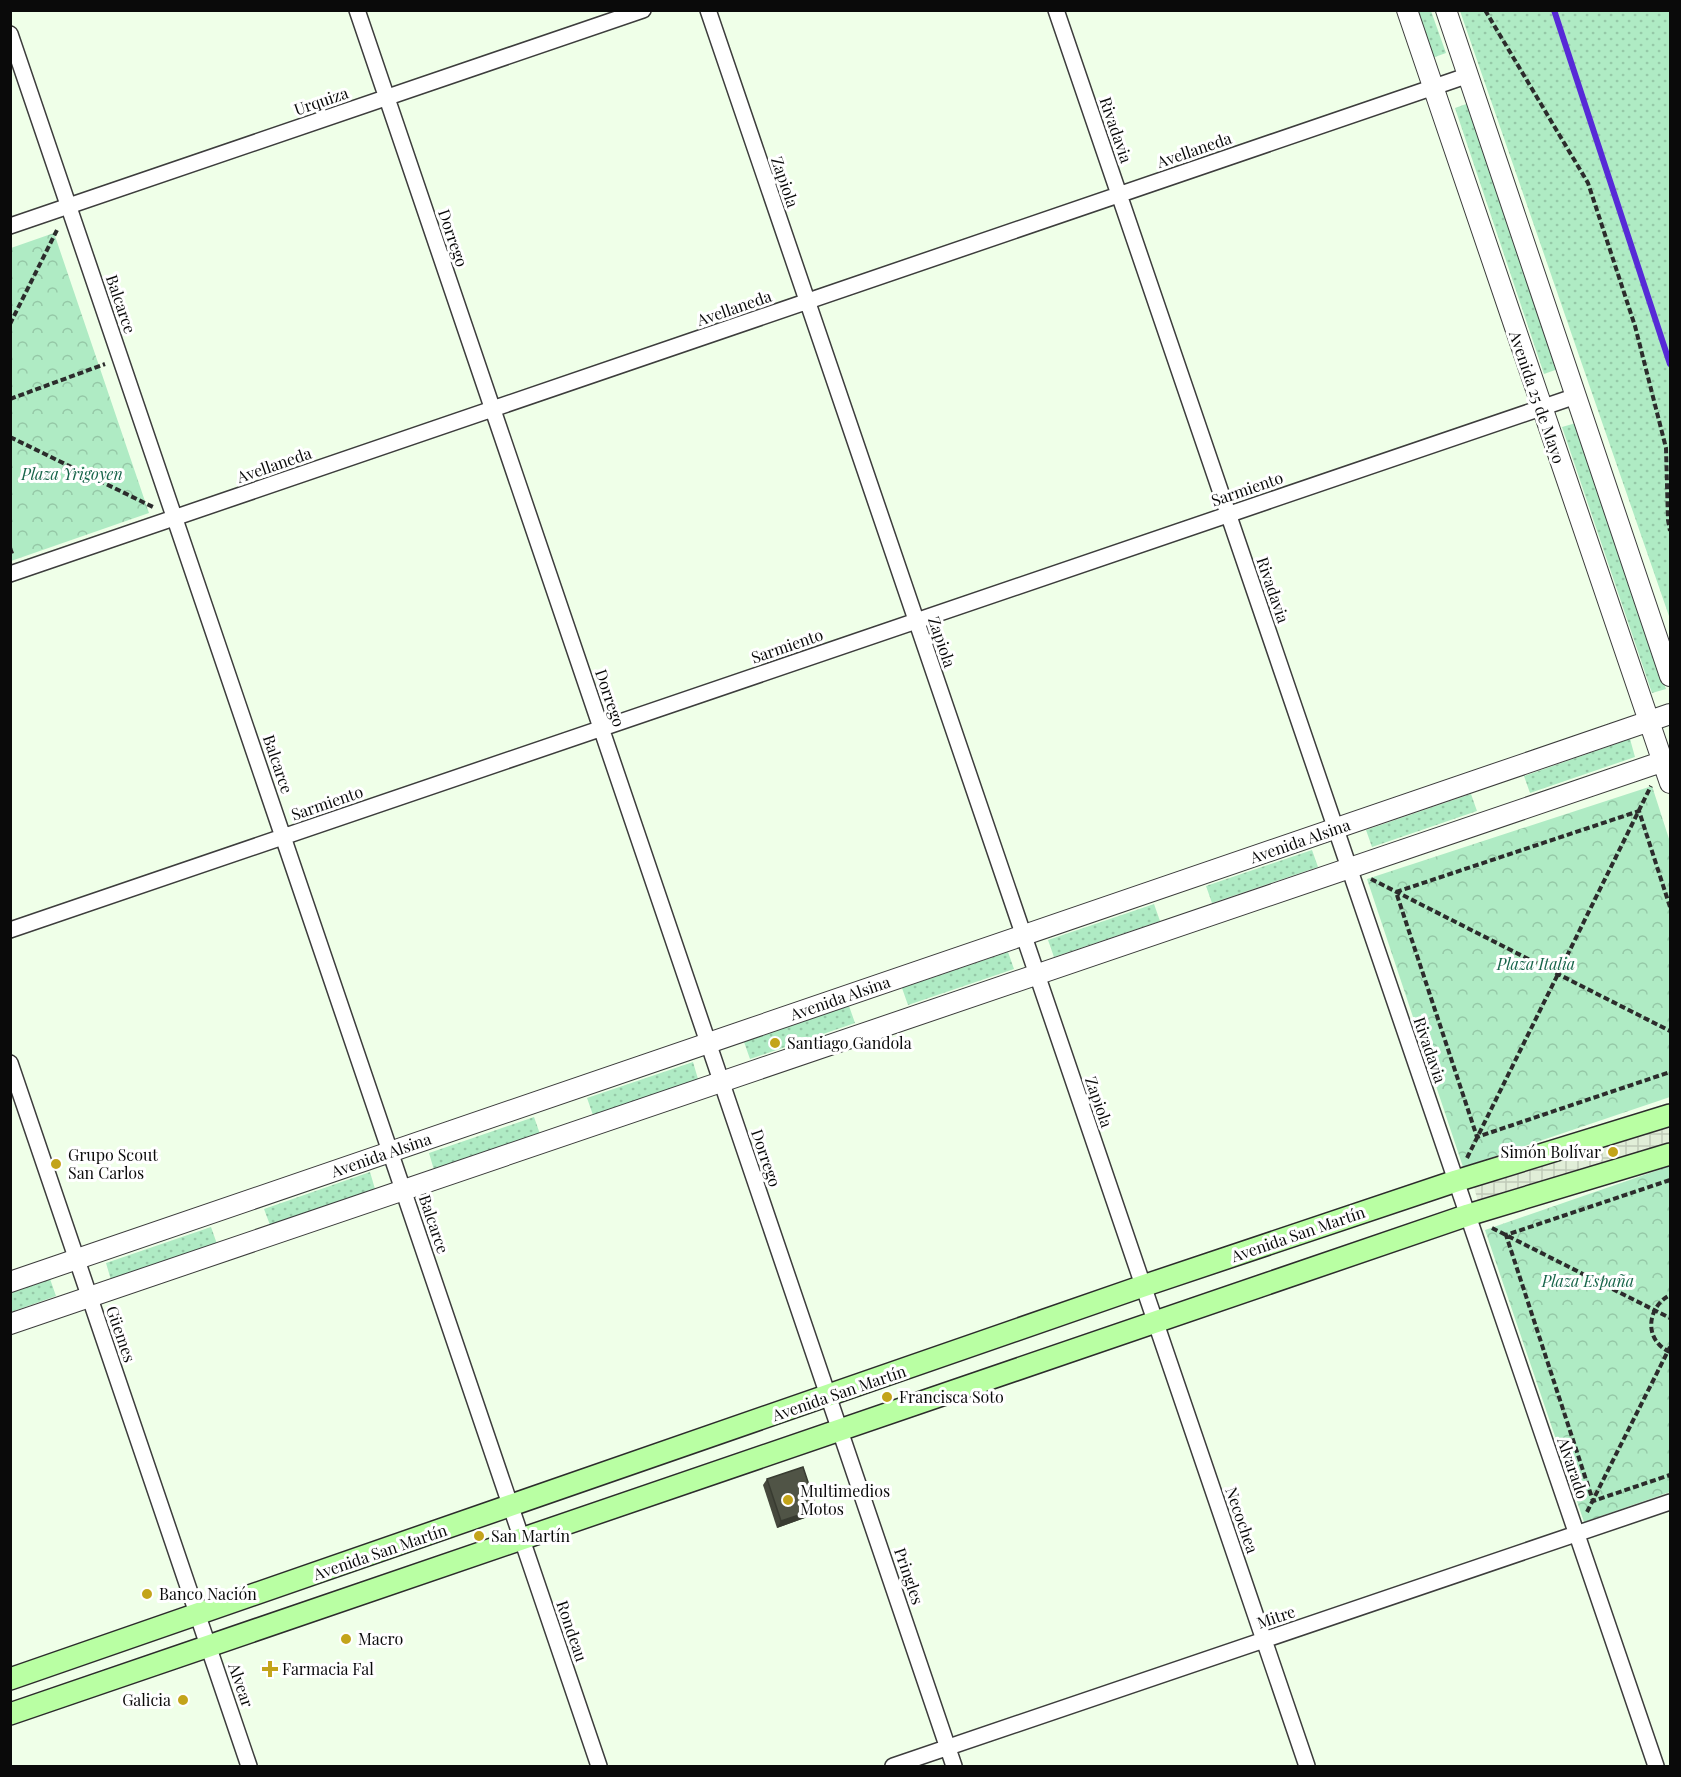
<svg xmlns="http://www.w3.org/2000/svg" width="1681" height="1777" viewBox="0 0 1681 1777" font-family="'Playfair Display',serif">
	<style>
		.grass { fill: url(#grass-dots) }
		.park { fill: url(#park-crowns) }
		.plaza { fill: url(#plaza-grid) }
		.lines { fill: none; stroke-linecap: round; stroke-linejoin: round }
		.stream { stroke: #572ad7; stroke-width: 6 }
		.minor-casing { stroke: #3d3d3d; stroke-width: 18 }
		.tertiary-casing { stroke: #3d3d3d; stroke-width: 22 }
		.secondary-casing { stroke: #2c2c2c; stroke-width: 24 }
		.path { stroke: #2c2c2c; stroke-width: 4; stroke-dasharray: 6 3; stroke-linecap: butt }
		.minor { stroke: #fff; stroke-width: 15 }
		.tertiary { stroke: #fff; stroke-width: 20 }
		.secondary { stroke: #b9ffa3; stroke-width: 21 }
		.wall { fill: #45483c }
		.shaded-wall { fill: #383b31 }
		.building { fill: #505446; stroke: #383b31; stroke-width: 1.5 }
		.poi-dot { fill: #c3a41a; stroke: #fff; stroke-width: 2 }
		.labels { text-anchor: middle; stroke-width: 6; stroke-linejoin: round; paint-order: stroke }
		.street-label { font-size: 16px; fill: #0a0a0a; stroke: #fff }
		.park-label { font-size: 16px; font-style: italic; fill: #17654a; stroke: #fff }
		.poi-label { font-size: 16px; fill: #0a0a0a; stroke: #fff; text-anchor: start }
	</style>
	<defs>
		<pattern id="grass-dots" width="8" height="8" patternUnits="userSpaceOnUse" patternTransform="scale(1.5)"><rect width="8" height="8" fill="#afebc4"/><path d="M2 2h.1M6 6h.1" fill="none" stroke="#95c8a7" stroke-width="1.8" stroke-linecap="round"/></pattern>
		<pattern id="park-crowns" width="20" height="18" patternUnits="userSpaceOnUse" patternTransform="scale(1.5)"><rect width="20" height="18" fill="#afebc4"/><path d="M2 6a3 3 0 1 1 6 0M12 15a3 3 0 1 1 6 0" fill="none" stroke="#95c8a7"/></pattern>
		<pattern id="plaza-grid" width="8" height="8" patternUnits="userSpaceOnUse" patternTransform="scale(1.5)"><rect width="8" height="8" fill="#e1eed8"/><path d="M0 4h8M4 0v8" fill="none" stroke="#c0cbb8"/></pattern>
	</defs>
	<rect width="100%" height="100%" fill="#efffe8"/>
	<path class="grass" d="M1416,11H1431L1446,53L1432,58Z
		M1460,11H1670V619Z
		M1469,103L1558,369L1544,374L1455,108Z
		M1576,423L1666,689L1652,693L1562,427Z
		M1630,739L1635,757L1530,793L1524,776Z
		M1471,794L1477,811L1372,847L1366,830Z
		M1312,850L1318,867L1212,903L1206,886Z
		M1154,904L1160,921L1054,957L1048,940Z
		M1008,952L1014,969L908,1005L902,988Z
		M849,1006L855,1023L750,1059L744,1042Z
		M693,1062L698,1079L593,1115L587,1098Z
		M534,1117L540,1134L434,1170L429,1153Z
		M370,1172L375,1189L270,1225L264,1209Z
		M211,1227L217,1244L111,1280L106,1263Z
		M50,1279L56,1296L11,1312V1293Z"/>
	<path class="park" d="M54,233L149,513L11,561V248Z
		M1652,786L1670,842V1097L1463,1167L1367,879Z
		M1670,1166V1492L1584,1522L1485,1230Z"/>
	<path class="plaza" d="M1670,1123V1145L1479,1205L1473,1184Z"/>
	<g class="lines">
		<path class="stream" d="M1554,10L1670,364"/>
		<defs>
			<path id="minor" d="M357,10L954,1766
				M708,10L1307,1766
				M1056,10L1656,1766
				M10,34L599,1766
				M10,226L643,10
				M10,574L1469,75
				M10,930L1576,396
				M10,1063L249,1766
				M893,1766L1670,1502"/>
			<path id="tertiary" d="M1407,10L1670,783
				M1446,10L1670,676
				M10,1282L1670,714
				M10,1324L1670,759"/>
			<path id="secondary" d="M10,1679L1143,1286L1456,1181L1670,1115
				M10,1714L1468,1215L1670,1154"/>
		</defs>
		<use href="#minor" class="minor-casing"/>
		<use href="#tertiary" class="tertiary-casing"/>
		<use href="#secondary" class="secondary-casing"/>
		<path class="path" d="M1485,10L1588,183L1635,326L1666,448L1668,520L1670,531
			M10,324L58,228
			M10,399L105,364
			M10,437L153,507
			M10,548L13,556
			M1371,879L1670,1031
			M1670,907L1639,811L1396,892L1477,1137L1670,1072
			M1467,1158L1651,786
			M1670,1180L1506,1235L1593,1501L1670,1475
			M1492,1228L1670,1318
			M1670,1352C1643,1340 1647,1307 1670,1295
			M1587,1512L1670,1347"/>
		<use href="#minor" class="minor"/>
		<use href="#tertiary" class="tertiary"/>
		<use href="#secondary" class="secondary"/>
	</g>
	<path class="wall" d="M767,1479L817,1509L813,1515L777,1528L763,1485Z"/>
	<path class="shaded-wall" d="M817,1509L813,1515L777,1528L781,1521Z"/>
	<path class="building" d="M803,1467L817,1509L781,1521L767,1479Z"/>
	<g class="poi-dot">
		<circle cx="775" cy="1043" r="6"/>
		<circle cx="1613" cy="1152" r="6"/>
		<circle cx="56" cy="1164" r="6"/>
		<circle cx="887" cy="1397" r="6"/>
		<circle cx="788" cy="1500" r="6"/>
		<circle cx="479" cy="1536" r="6"/>
		<circle cx="147" cy="1594" r="6"/>
		<circle cx="346" cy="1639" r="6"/>
		<path d="M267 1660h6v6h6v6h-6v6h-6v-6h-6v-6h6z"/>
		<circle cx="183" cy="1700" r="6"/>
	</g>
	<g class="labels">
		<g class="street-label">
			<text transform="translate(321 101) rotate(-19)" y="6">Urquiza</text>
			<text transform="translate(1116 130) rotate(71)" y="6">Rivadavia</text>
			<text transform="translate(1194 150) rotate(-19)" y="6">Avellaneda</text>
			<text transform="translate(785 182) rotate(71)" y="6">Zapiola</text>
			<text transform="translate(453 238) rotate(71)" y="6">Dorrego</text>
			<text transform="translate(121 304) rotate(71)" y="6">Balcarce</text>
			<text transform="translate(734 308) rotate(-19)" y="6">Avellaneda</text>
			<text transform="translate(1537 397) rotate(71)" y="6">Avenida 25 de Mayo</text>
			<text transform="translate(274 465) rotate(-19)" y="6">Avellaneda</text>
			<text transform="translate(1247 489) rotate(-19)" y="6">Sarmiento</text>
			<text transform="translate(1273 590) rotate(71)" y="6">Rivadavia</text>
			<text transform="translate(942 642) rotate(71)" y="6">Zapiola</text>
			<text transform="translate(787 646) rotate(-19)" y="6">Sarmiento</text>
			<text transform="translate(610 698) rotate(71)" y="6">Dorrego</text>
			<text transform="translate(278 764) rotate(71)" y="6">Balcarce</text>
			<text transform="translate(327 803) rotate(-19)" y="6">Sarmiento</text>
			<text transform="translate(1300 841) rotate(-19)" y="6">Avenida Alsina</text>
			<text transform="translate(840 998) rotate(-19)" y="6">Avenida Alsina</text>
			<text transform="translate(1430 1050) rotate(71)" y="6">Rivadavia</text>
			<text transform="translate(1099 1102) rotate(71)" y="6">Zapiola</text>
			<text transform="translate(381 1155) rotate(-19)" y="6">Avenida Alsina</text>
			<text transform="translate(766 1158) rotate(71)" y="6">Dorrego</text>
			<text transform="translate(434 1224) rotate(71)" y="6">Balcarce</text>
			<text transform="translate(1298 1234) rotate(-19)" y="6">Avenida San Martín</text>
			<text transform="translate(121 1334) rotate(71)" y="6">Güemes</text>
			<text transform="translate(839 1393) rotate(-19)" y="6">Avenida San Martín</text>
			<text transform="translate(1573 1468) rotate(71)" y="6">Alvarado</text>
			<text transform="translate(1242 1520) rotate(71)" y="6">Necochea</text>
			<text transform="translate(380 1552) rotate(-19)" y="6">Avenida San Martín</text>
			<text transform="translate(909 1576) rotate(71)" y="6">Pringles</text>
			<text transform="translate(1276 1617) rotate(-19)" y="6">Mitre</text>
			<text transform="translate(572 1631) rotate(71)" y="6">Rondeau</text>
			<text transform="translate(241 1685) rotate(71)" y="6">Alvear</text>
		</g>
		<g class="park-label">
			<text x="72" y="480">Plaza Yrigoyen</text>
			<text x="1536" y="970">Plaza Italia</text>
			<text x="1588" y="1287">Plaza España</text>
		</g>
		<g class="poi-label">
			<text x="787" y="1049">Santiago Gandola</text>
			<text x="1601" y="1158" text-anchor="end">Simón Bolívar</text>
			<text x="68" y="1161">Grupo Scout<tspan x="68" dy="18">San Carlos</tspan></text>
			<text x="899" y="1403">Francisca Soto</text>
			<text x="800" y="1497">Multimedios<tspan x="800" dy="18">Motos</tspan></text>
			<text x="491" y="1542">San Martín</text>
			<text x="159" y="1600">Banco Nación</text>
			<text x="358" y="1645">Macro</text>
			<text x="282" y="1675">Farmacia Fal</text>
			<text x="171" y="1706" text-anchor="end">Galicia</text>
		</g>
	</g>
	<rect width="1681" height="1777" fill="none" stroke="#0a0a0a" stroke-width="24"/>
</svg>
